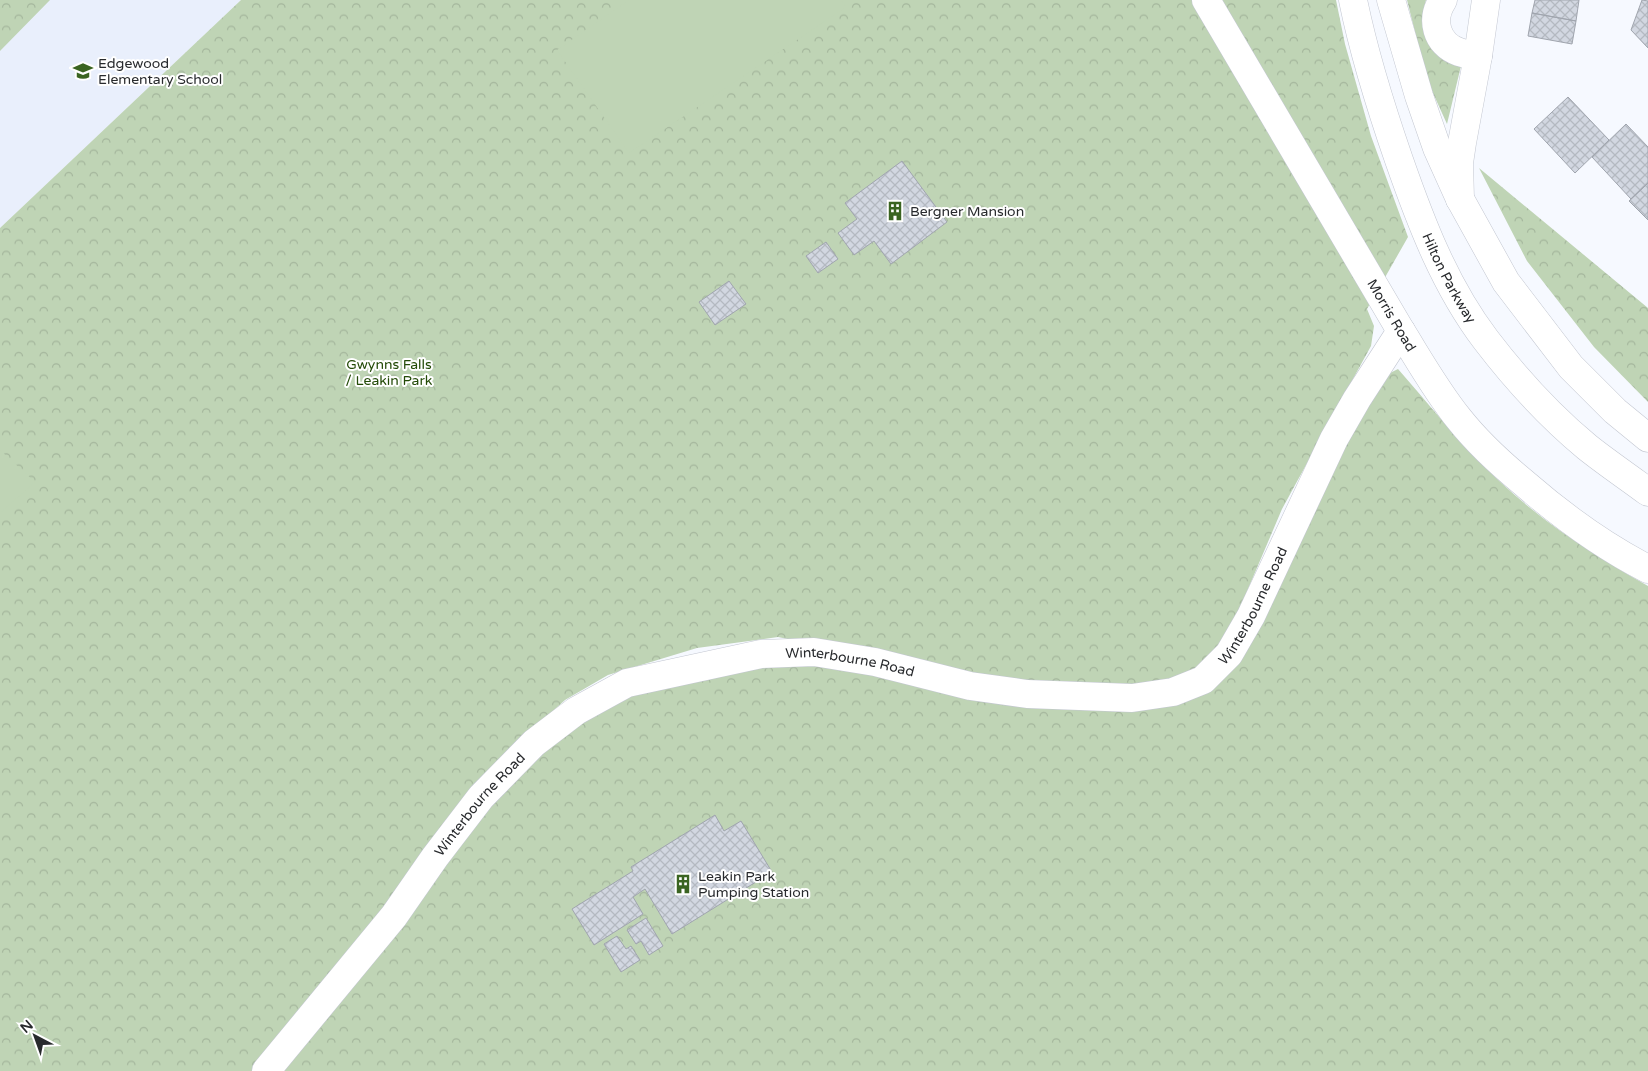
<svg xmlns="http://www.w3.org/2000/svg" width="1648" height="1071" viewBox="0 0 1648 1071" font-family="'Varela Round',sans-serif">
	<style>
		.built { fill: #e9effc }
		.park { fill: url(#park-crowns) }
		.garden { fill: #bfd4b5 }
		.building { fill: url(#building-cross-hatch); stroke: #a0a5ae }
		.lines { fill: none; stroke-linecap: round; stroke-linejoin: round }
		.minor-casing { stroke: #c3c7d1; stroke-width: 29 }
		.major-casing { stroke: #c3c7d1; stroke-width: 29 }
		.minor { stroke: #fff; stroke-width: 28 }
		.major { stroke: #fff; stroke-width: 28 }
		.labels { text-anchor: middle; stroke-width: 4; stroke-linejoin: round; paint-order: stroke }
		.poi-label { font-size: 14px; fill: #282a2d; stroke: #fff; text-anchor: start }
		.street-label { font-size: 14px; fill: #282a2d; stroke: #fff }
		.park-label { font-size: 14px; fill: #234a07; stroke: #fff }
	</style>
	<defs>
		<pattern id="park-crowns" width="20" height="18" patternUnits="userSpaceOnUse" patternTransform="scale(1.25)"><rect width="20" height="18" fill="#bfd4b5"/><path d="M2 6a3 3 0 1 1 6 0M12 15a3 3 0 1 1 6 0" fill="none" stroke="#a4b69c"/></pattern>
		<pattern id="building-cross-hatch" width="8" height="8" patternUnits="userSpaceOnUse" patternTransform="scale(1.25)"><rect width="8" height="8" fill="#d2d7e1"/><path d="M0 0l8 8M0 8l8-8" fill="none" stroke="#b4b9c1"/></pattern>
	</defs>
	<rect width="100%" height="100%" fill="#f6f9ff"/>
	<path class="built" d="M0,0H241L0,228Z"/>
	<path class="park" d="M0,0H50L0,51Z
		M241,0H1336L1345,44L1371,136L1408,237L1367,309L1374,326L1371,346L1282,509L1231,629L1204,667L1172,681L1151,684H1007L778,637L697,648L608,675L565,700L503,757L335,972L252,1071H0V228Z
		M1407,0H1426L1423,12L1428,40L1461,66L1447,124L1427,80Z
		M1479,168L1648,308V402L1594,347L1527,261Z
		M1398,369C1427,402 1455,437 1486,468C1533,516 1590,553 1648,586V1071H271L498,786L609,699L776,661L845,663L1000,700L1198,694L1353,422L1382,377Z"/>
	<path class="garden" d="M629,0H841L846,7L629,153L557,50Z
		M0,450L35,482L0,513Z"/>
	<path class="building" d="M1535,0H1579L1576,21L1532,13Z
		M1642,0L1648,1V48L1631,30Z
		M1532,13L1576,21L1572,44L1528,36Z
		M1568,97L1609,140L1575,173L1534,129Z
		M1626,124L1648,147V183L1631,199L1592,157Z
		M902,161L947,222L891,264L874,241L854,255L838,233L857,219L845,203Z
		M1648,183V220L1629,201Z
		M826,242L838,259L818,273L806,256Z
		M729,281L746,304L715,325L699,302Z
		M715,815L724,831L741,821L772,872L672,934L645,889L633,897L643,914L594,945L572,909L633,871L631,867Z
		M646,918L663,946L649,955L641,941L636,944L627,930Z
		M617,936L626,949L631,946L640,960L621,972L604,944Z"/>
	<g class="lines">
		<defs>
			<g id="minor">
				<path id="s1" d="M1206,0L1401,331C1419,360 1437,392 1459,419C1478,443 1501,464 1524,483C1562,516 1603,546 1648,569"/>
				<path d="M1443,0C1430,19 1436,44 1459,52C1465,54 1472,55 1478,56"/>
				<path d="M1460,199L1459,163L1462,143L1478,56L1486,0"/>
				<path id="s2" d="M266,1071L394,916L435,857L481,797L534,743L576,711L627,683L761,654L814,652L875,662L970,686L1027,694L1132,698L1173,692L1203,680L1229,654L1251,616L1334,439L1357,399L1401,331"/>
			</g>
			<g id="major">
				<path id="s3" d="M1353,0C1364,54 1381,108 1399,160C1421,223 1445,286 1486,340C1515,378 1551,417 1587,447C1607,463 1628,477 1648,492"/>
				<path d="M1391,0L1419,96L1437,148L1460,199L1506,282L1571,367L1615,411L1648,438"/>
			</g>
		</defs>
		<use href="#minor" class="minor-casing"/>
		<use href="#major" class="major-casing"/>
		<use href="#minor" class="minor"/>
		<use href="#major" class="major"/>
	</g>
	<defs>
		<symbol id="school-bare" viewBox="-9 -9 18 18"><path d="M0-5L7-2L0 1L-7-2ZM-4 1L0 2.5L4 1V4Q0 6-4 4Z" fill="#3a6421" stroke="#fff" stroke-width="2.5" paint-order="stroke"/></symbol>
		<symbol id="building-bare" viewBox="-9 -9 18 18"><path d="M-4-6H4V6H1V3H-1V6H-4ZM-2.5-4.3h1.7v1.8h-1.7ZM.8-4.3h1.7v1.8H.8ZM-2.5-1h1.7V.8h-1.7ZM.8-1h1.7V.8H.8Z" fill="#3a6421" stroke="#fff" stroke-width="2.5" paint-order="stroke"/></symbol>
	</defs>
	<g fill-rule="evenodd">
		<use href="#school-bare" x="69" y="57" width="28" height="28"/>
		<use href="#building-bare" x="881" y="197" width="28" height="28"/>
		<use href="#building-bare" x="669" y="870" width="28" height="28"/>
	</g>
	<g class="labels">
		<g class="poi-label">
			<text x="98" y="68">Edgewood<tspan x="98" dy="16">Elementary School</tspan></text>
			<text x="910" y="216">Bergner Mansion</text>
			<text x="698" y="881">Leakin Park<tspan x="698" dy="16">Pumping Station</tspan></text>
		</g>
		<g class="street-label">
			<text dy="5" stroke="none"><textPath href="#s3" startOffset="295">Hilton Parkway</textPath></text>
			<text dy="5" stroke="none"><textPath href="#s1" startOffset="366">Morris Road</textPath></text>
			<text dy="5" stroke="none"><textPath href="#s2" startOffset="1212">Winterbourne Road</textPath></text>
			<text dy="5" stroke="none"><textPath href="#s2" startOffset="762">Winterbourne Road</textPath></text>
			<text dy="5" stroke="none"><textPath href="#s2" startOffset="342">Winterbourne Road</textPath></text>
		</g>
		<g class="park-label">
			<text x="389" y="369">Gwynns Falls<tspan x="389" dy="16">/ Leakin Park</tspan></text>
		</g>
	</g>
	<g transform="translate(35 1036) rotate(319)" stroke="#ffffff" stroke-width="4" paint-order="stroke">
	<path d="M0-4L9 19L0 12L-9 19Z" fill="#282a2d"/>
	<text y="-8" font-size="14" font-weight="bold" text-anchor="middle" fill="#282a2d">N</text>
	</g>
</svg>
